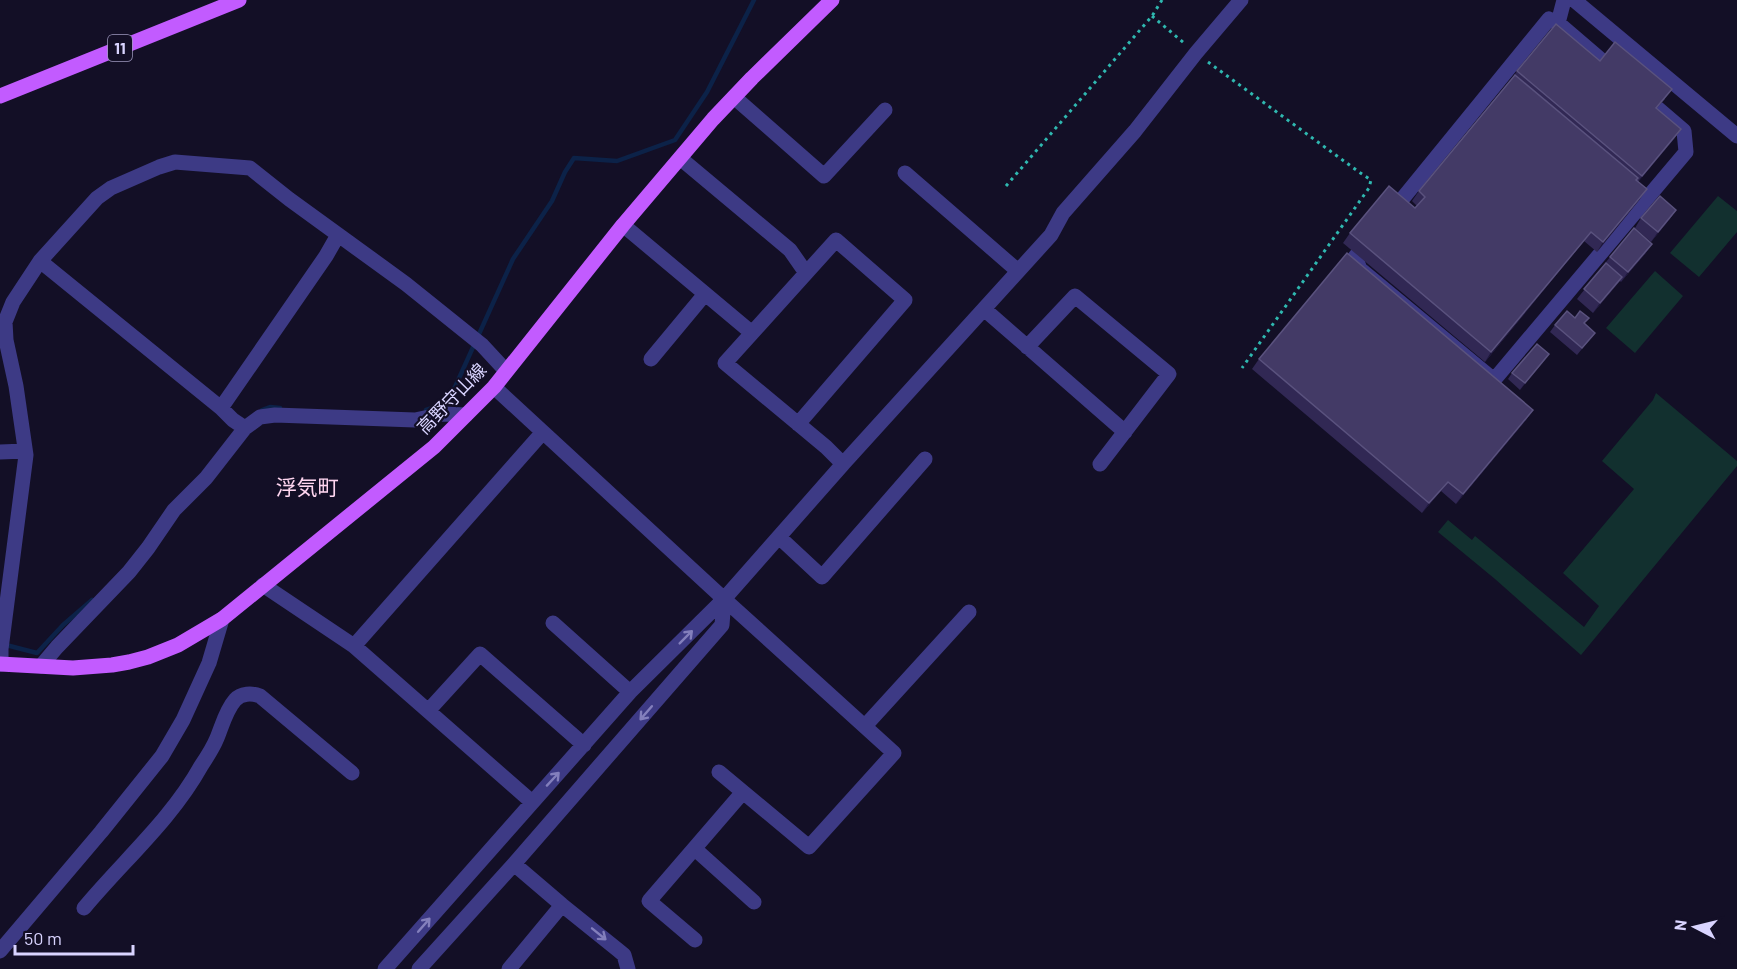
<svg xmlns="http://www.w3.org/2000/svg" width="1737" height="969" viewBox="0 0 1737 969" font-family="Barlow,'Noto Sans JP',sans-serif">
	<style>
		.green { fill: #12302f }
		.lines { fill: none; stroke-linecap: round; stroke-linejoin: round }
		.stream { stroke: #0c2248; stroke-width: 4.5 }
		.path { stroke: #2fb8b0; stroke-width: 3; stroke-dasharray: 3 4.5; stroke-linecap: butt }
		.minor { stroke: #3d3a85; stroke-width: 15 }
		.major { stroke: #c25bff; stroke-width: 15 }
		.wall { fill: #312854 }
		.shaded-wall { fill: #1d163a }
		.building { fill: #433a66; stroke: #5a527e; stroke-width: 1.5 }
		.oneway { stroke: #837fbc }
		.labels { text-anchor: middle; stroke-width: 4.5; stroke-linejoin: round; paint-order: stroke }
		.shield { fill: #130f26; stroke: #9e99be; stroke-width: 1.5 }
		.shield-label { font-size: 16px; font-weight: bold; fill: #d9d4ff }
		.street-label { font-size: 18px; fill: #d9d4ff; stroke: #130f26 }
		.quarter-label { font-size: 21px; fill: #ffd6f0; stroke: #130f26 }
	</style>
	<rect width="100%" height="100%" fill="#130f26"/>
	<path class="green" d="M1718,196L1737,211V232L1699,277L1670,253Z
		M1655,271L1683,296L1635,353L1606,328Z
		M1656,393L1737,461V466L1581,655L1495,579L1438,532L1448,520L1472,540L1475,536L1584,627L1599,606L1563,573L1634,489L1602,461L1653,400Z"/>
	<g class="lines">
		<path class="stream" d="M262,410L270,407L280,408
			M426,410L435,407L455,387L513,259L552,201L565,172L574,158L617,161L675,140L707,92L754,0
			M6,645L37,653L63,625L92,600"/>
		<path class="path" d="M1152,16L1184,43
			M1208,62L1359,172L1371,180L1369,188L1242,368
			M1006,186L1152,16L1162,0"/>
		<path class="minor" d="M1574,0L1737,136
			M1549,19L1558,23L1684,131L1686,152L1494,380L1360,269L1355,257Z
			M1558,23L1564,0
			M734,97L824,176L885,110
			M680,158L790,250L806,273
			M905,173L1018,271
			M623,225L752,333
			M40,261L221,408L233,420L245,428
			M984,309L1125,432
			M1027,347L1075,296L1169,374L1100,464
			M651,359L705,294
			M494,387L724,599L894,753L809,847L719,772
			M221,408L326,256L338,235
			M0,452L25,451
			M843,464L1051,235L1063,213L1135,131L1196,53L1241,0
			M779,537L822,577L925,459
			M263,585L354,646L532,802
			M553,623L630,692
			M354,646L543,432
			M1,664V649L26,455L16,386L6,340L5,322L13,302L40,261L97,198L111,188L159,167L175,162L250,168L289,199L406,284L482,345L506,371
			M41,666L57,647L129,572L148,548L174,510L206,478L245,428L260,417L275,415L415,420L443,414L466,415
			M428,711L480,654L584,745
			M865,726L969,612
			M695,849L754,902
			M514,864L562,905L618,950L624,955L628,969
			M84,908C123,861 171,820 201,766C207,757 213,748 217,738C222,726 226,710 235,700C241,693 252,693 260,696L352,773
			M695,940L649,901L743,792
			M0,951L101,832L162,756L183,720L209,663L222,619
			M385,969L630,692L724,599L843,464L826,447L725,363L836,240L905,300L798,424
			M419,969L514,864L722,625L724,599
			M509,969L562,905"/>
		<path class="major" d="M0,96L239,0
			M0,664L73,668L112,665L129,662L148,657L178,645L222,619L434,447L494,387L623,225L713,119L752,78L832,0"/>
	</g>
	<path class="wall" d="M1600,61L1665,99L1656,109L1681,129L1674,139L1638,182L1640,199L1597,252L1584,241L1485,362L1343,243L1350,233L1415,208L1417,206L1412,201L1419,191L1511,80L1517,71Z
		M1676,210L1669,220L1651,242L1635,228L1641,218Z
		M1652,244L1645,254L1621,282L1620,281L1593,313L1577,299L1610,257Z
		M1575,318L1585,324L1595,333L1577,355L1550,332L1555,325Z
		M1549,354L1520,390L1508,379L1512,373Z
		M1259,359L1533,410L1526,420L1456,504L1441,491L1422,513L1252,369Z"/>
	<path class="shaded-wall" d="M1681,129L1674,139L1635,186L1642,176Z
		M1647,189L1640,199L1597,252L1603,242Z
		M1676,210L1669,220L1651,242L1658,232Z
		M1591,232L1584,241L1485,362L1491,352Z
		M1652,244L1645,254L1621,282L1628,272Z
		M1622,277L1615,287L1593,313L1600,303Z
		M1549,354L1544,361L1520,390L1525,383Z
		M1533,410L1526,420L1456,504L1463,494Z
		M1448,482L1441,491L1422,513L1429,503Z"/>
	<path class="building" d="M1556,24L1600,61L1615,42L1672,89L1656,108L1681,129L1642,176L1517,71Z
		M1515,75L1638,178L1636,180L1647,189L1603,242L1591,232L1491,352L1350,233L1389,186L1415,208L1425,197L1419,191Z
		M1660,196L1676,210L1658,232L1641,218Z
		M1634,228L1652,244L1628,272L1610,257Z
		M1347,253L1533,410L1463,494L1448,482L1429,503L1259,359Z
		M1606,263L1622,277L1600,303L1584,289Z
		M1567,311L1575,318L1580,311L1589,318L1584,323L1595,333L1582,348L1555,325Z
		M1537,344L1549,354L1525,383L1512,373Z"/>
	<defs><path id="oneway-shaft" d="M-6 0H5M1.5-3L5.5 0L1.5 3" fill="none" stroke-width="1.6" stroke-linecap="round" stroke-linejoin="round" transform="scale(1.5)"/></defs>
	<g class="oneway">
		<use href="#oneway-shaft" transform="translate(686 637) rotate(-45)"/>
		<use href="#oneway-shaft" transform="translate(646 713) rotate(131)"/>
		<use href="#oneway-shaft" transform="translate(553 779) rotate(-47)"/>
		<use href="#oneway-shaft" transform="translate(424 925) rotate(-49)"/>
		<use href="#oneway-shaft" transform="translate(599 934) rotate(39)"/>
	</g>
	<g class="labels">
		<rect class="shield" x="108" y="35" width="24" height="26" rx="4.5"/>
		<g class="shield-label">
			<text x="120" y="54">11</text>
		</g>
		<g class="street-label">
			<text transform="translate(452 399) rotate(-46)" y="6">高野守山線</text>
		</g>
		<g class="quarter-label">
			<text x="307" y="495">浮気町</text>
		</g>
	</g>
	<g transform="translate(1695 927) rotate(277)" stroke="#130f26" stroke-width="4.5" paint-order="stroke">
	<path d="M0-4.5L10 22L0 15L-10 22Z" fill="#d9d4ff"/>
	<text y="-9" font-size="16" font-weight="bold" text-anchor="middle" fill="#d9d4ff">N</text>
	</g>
	<path d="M15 945v9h118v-9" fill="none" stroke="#d9d4ff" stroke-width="3"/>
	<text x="24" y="945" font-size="18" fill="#d9d4ff" stroke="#130f26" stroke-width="4.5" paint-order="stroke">50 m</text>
</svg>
